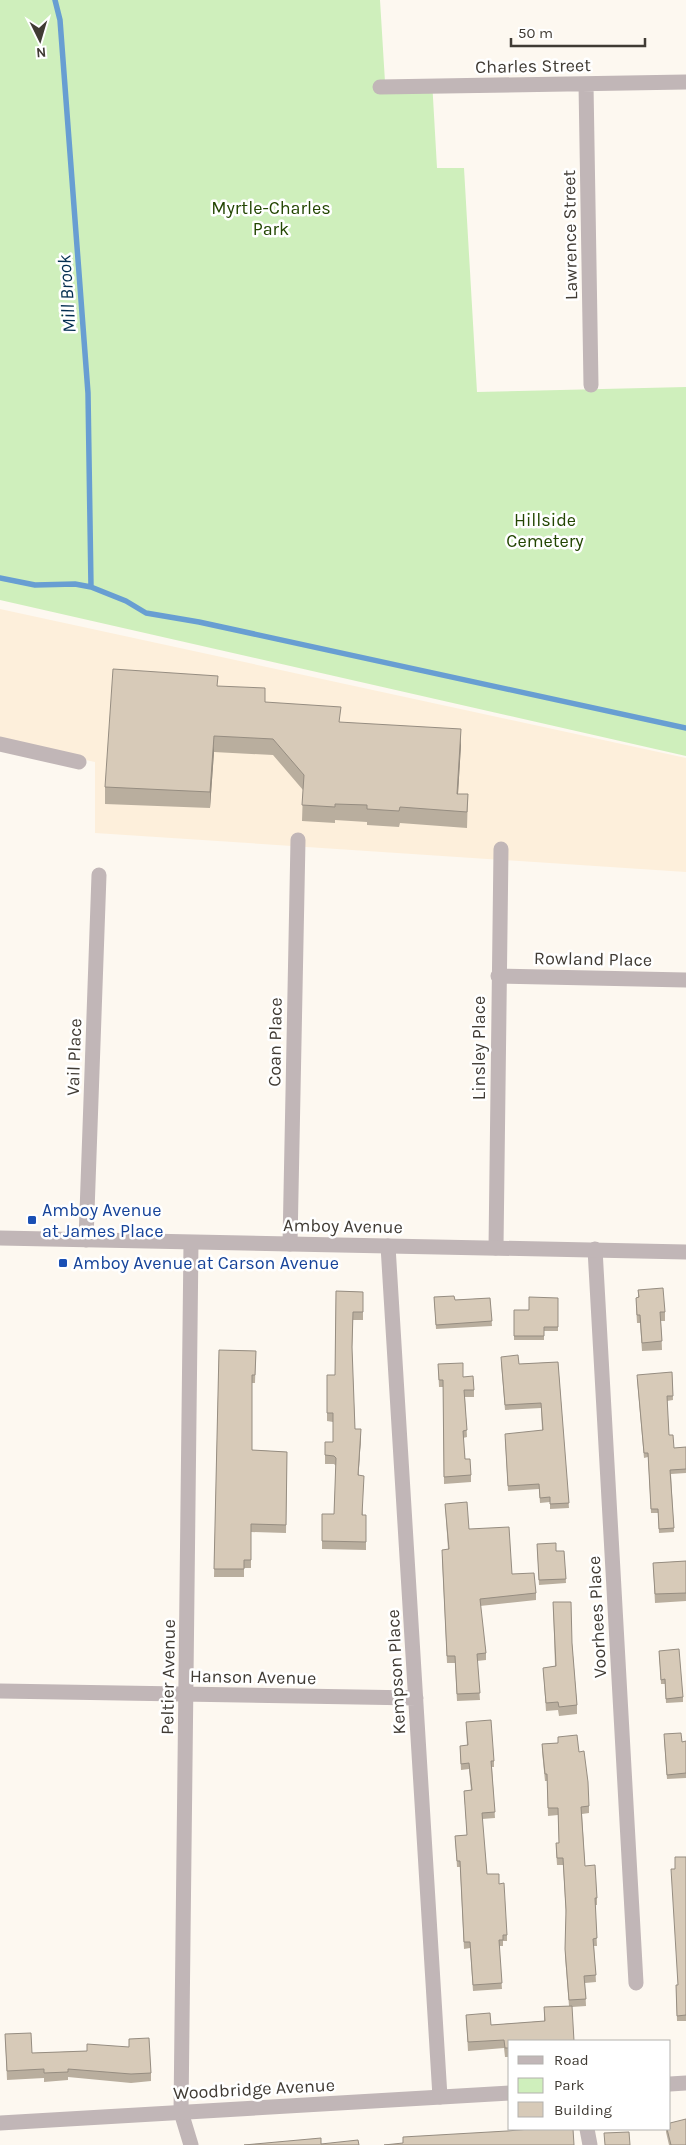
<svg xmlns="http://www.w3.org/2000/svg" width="686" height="2145" viewBox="0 0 686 2145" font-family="Karla,sans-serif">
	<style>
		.built { fill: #fdefdb }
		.green { fill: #cfefbc }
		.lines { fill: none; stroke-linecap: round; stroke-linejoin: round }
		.stream { stroke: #689ed2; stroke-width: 5.5 }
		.minor { stroke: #c1b6b7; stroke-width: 15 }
		.tertiary { stroke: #c1b6b7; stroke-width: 15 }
		.wall { fill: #b9ae9e }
		.shaded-wall { fill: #968d81 }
		.building { fill: #d7cab8; stroke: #968d81 }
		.transit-dot { fill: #1a4fb4; stroke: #fff; stroke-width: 2 }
		.labels { text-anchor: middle; stroke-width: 5; stroke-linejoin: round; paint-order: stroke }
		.street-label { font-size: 18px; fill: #403b34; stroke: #fff }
		.park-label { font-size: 18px; fill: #234602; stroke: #fff }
		.transit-label { font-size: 18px; fill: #164399; stroke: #fff; text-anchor: start }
		.water-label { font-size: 19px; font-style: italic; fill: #032e50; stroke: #fff }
	</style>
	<rect width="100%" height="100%" fill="#fdf8f0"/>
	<path class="built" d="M0,609L686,758V872L95,833V762L0,742Z"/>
	<path class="green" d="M0,0H380L385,82L432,80L437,168H464L477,392L686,387V756L0,600Z"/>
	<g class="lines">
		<path class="stream" d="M55,0L60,20L88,393L91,587
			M0,578L35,585L75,584L91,587L126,601L146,613L199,622L686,728"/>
		<path class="minor" d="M586,84L591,385
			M380,87L686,82
			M0,744L79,762
			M498,976L686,980
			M86,1240L99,875
			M191,1243L181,2112L191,2145
			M290,1244L298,840
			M388,1246L440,2097
			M496,1248L501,849
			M595,1249L636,1983
			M0,1691L416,1698
			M587,2129L590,2145"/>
		<path class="tertiary" d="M0,1238L686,1252
			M670,2084L686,2083
			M0,2123L510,2093"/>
	</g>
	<path class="wall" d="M218,686L265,702L341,723L461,745L458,794H468L467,828L400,823L399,827L367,825V822L335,820V823L302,821L303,790L273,755L214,752L210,808L105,804V787Z
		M638,1290L665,1312V1321H661L662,1350L642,1351L640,1323H637L636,1306V1298L638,1297Z
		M336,1291L363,1292V1320H353L352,1351L355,1429L361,1437L358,1475L363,1515H366V1550L322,1549V1514H334L336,1466L334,1464H325V1455L333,1442V1422L327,1421V1413L335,1375Z
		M434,1297L455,1300L490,1298L492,1326L436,1329Z
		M558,1298V1331H544V1340H514V1310H529Z
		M219,1350L256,1351L255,1383H252V1450L287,1452L286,1533L251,1532V1568H244V1577H214Z
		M501,1362L519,1364L558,1362L569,1508L550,1509V1502L540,1503L539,1489L508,1491L505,1439L542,1430L541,1408L505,1410Z
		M438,1364L463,1377L474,1390V1397H465L467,1437L463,1438L465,1459L471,1475V1482L444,1484L443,1387H439Z
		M672,1372L673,1400L667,1401L669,1435L674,1448L686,1447V1473L671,1474L674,1532L659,1533L658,1513H651L648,1457L644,1458L637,1379Z
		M445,1504L512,1574L536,1593V1600L480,1606L486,1653V1660L477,1661L480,1700L457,1701L455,1663H447L442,1557L448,1549Z
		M537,1544L556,1551H564L566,1583L539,1585Z
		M686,1561V1601L655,1603L653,1563Z
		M553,1602L572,1643L577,1705V1714L559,1716L558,1710L546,1711L543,1668L555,1666Z
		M659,1651L683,1697V1702L666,1703L665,1684H661Z
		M466,1722L494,1761V1767H492L495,1818L482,1819L487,1874L499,1884L507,1935V1941H503V1946H499L502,1989L473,1991L470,1948L464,1949L460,1867H457L455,1836L467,1835L464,1791L471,1790L469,1769L461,1770L460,1752V1746H467Z
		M558,1737L579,1752L589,1806V1813L582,1814L585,1866L597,1898V1905H595L597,1946H594L596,1982L585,1983L586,2006L572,2007L510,2041V2057H505L504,2048L468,2051L466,2015L491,2025L544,2021V2007L569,2006L565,1956L566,1915L563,1865H557L556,1850V1843H559L558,1815L548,1816L547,1781H545L542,1751V1744L558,1743Z
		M664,1739L682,1742L686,1741V1778L667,1779Z
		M686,1857V2021H677L676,1985H678L675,1869Z
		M5,2034L32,2053L87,2051L129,2047V2039L151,2073V2081L131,2083L68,2077V2080L44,2082V2078L7,2080Z
		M666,2129H670L686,2145H669L666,2132Z"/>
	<path class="shaded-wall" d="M461,729V745L457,810V794Z
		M214,736V752L210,808V792Z
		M361,1429V1437L358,1484V1475Z"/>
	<path class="building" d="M113,669L218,676L217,686L265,688V702L341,707L339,722L461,729L457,794H468L467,812L400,807L399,811L367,809V805L335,804V807L302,805L304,775L273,739L214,736L210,792L105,787Z
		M663,1288L665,1312H660L662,1341L642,1343L640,1315H637L636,1298L639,1297L638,1290Z
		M336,1291L363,1292V1312H353L352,1347L355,1429H361L358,1475L364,1476L362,1515H366V1542L322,1541V1514H334L336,1458L334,1456L325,1455V1442H333V1413H327V1375H335Z
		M454,1296L455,1300L490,1298L492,1321L436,1325L434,1297Z
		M529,1297L558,1298V1327H544V1336H514V1310H529Z
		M219,1350L256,1351L255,1375H252V1450L287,1452L286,1525L251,1524V1560H244V1569H214Z
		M518,1355L519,1364L558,1362L569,1503L550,1504V1497L540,1498L539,1484L508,1486L505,1434L543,1430L541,1403L505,1405L501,1357Z
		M463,1363V1377L473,1376L474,1390H464L467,1430L463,1431L465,1459H470L471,1475L444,1477L443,1380H439L438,1364Z
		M672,1372L673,1396H667L669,1435H673L674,1448L686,1447V1469L670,1470L674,1528L659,1529L658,1509H651L648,1453H644L637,1375Z
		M467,1502L469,1529L509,1527L512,1574L534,1573L536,1593L480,1599L486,1653L477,1654L480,1693L457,1694L455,1656H447L442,1550L449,1549L445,1504Z
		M556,1543V1551H564L566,1579L539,1580L537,1544Z
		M686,1561V1593L655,1594L653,1563Z
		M553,1602H571L572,1643L577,1705L559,1707L558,1702L546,1703L543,1668L556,1666Z
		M679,1649L683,1697L666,1699L665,1679L661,1680L659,1651Z
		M491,1720L494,1761H491L495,1812L482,1813L487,1874H499V1884L504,1883L507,1935H503V1940H499L502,1983L473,1985L470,1942H464L460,1861H457L455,1836L467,1835L464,1791L472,1790L469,1763L461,1764L460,1746L468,1745L466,1722Z
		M681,1733L682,1742L686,1741V1773L667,1775L664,1734Z
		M577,1735L579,1752L584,1751L588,1782L589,1806L581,1807L585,1866L595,1865L597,1898H595L597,1938L593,1939L596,1975L584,1976L586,1999L569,2000L565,1949L566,1910L563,1858H557L556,1843H559L558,1808H548L547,1774H545L542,1744L558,1743V1737Z
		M675,1857H686V2015L677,2016L676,1985H678L671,1869H675Z
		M572,2006L574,2041H510V2048H505L504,2040L468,2042L466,2015L490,2013L491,2025L545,2021L544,2007Z
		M31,2033L32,2053L87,2051V2044L129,2047V2039L149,2038L151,2073L131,2074L68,2069V2072L44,2073V2069L7,2071L5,2034Z
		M686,2119V2145H671L667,2129H670V2123Z
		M530,2129H573L574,2145H384L403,2143V2137L507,2131Z
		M629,2132L630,2145H605L604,2133Z
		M321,2138V2144L358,2140L359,2145H244Z"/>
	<g class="transit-dot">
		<rect x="27" y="1215" width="10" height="10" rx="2.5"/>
		<rect x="58" y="1258" width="10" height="10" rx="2.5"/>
	</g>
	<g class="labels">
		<g class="street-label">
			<text transform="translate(533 66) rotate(-1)" y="6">Charles Street</text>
			<text transform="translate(570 235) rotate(-91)" y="6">Lawrence Street</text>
			<text transform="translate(593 959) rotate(1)" y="6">Rowland Place</text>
			<text transform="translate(275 1042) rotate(-89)" y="6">Coan Place</text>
			<text transform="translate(479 1048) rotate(-90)" y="6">Linsley Place</text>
			<text transform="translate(74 1057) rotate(-88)" y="6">Vail Place</text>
			<text transform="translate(343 1226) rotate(1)" y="6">Amboy Avenue</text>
			<text transform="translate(597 1617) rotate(-93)" y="6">Voorhees Place</text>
			<text transform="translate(396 1672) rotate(-93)" y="6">Kempson Place</text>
			<text transform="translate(168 1677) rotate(-89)" y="6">Peltier Avenue</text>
			<text transform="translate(253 1677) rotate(1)" y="6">Hanson Avenue</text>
			<text transform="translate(254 2089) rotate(-3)" y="6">Woodbridge Avenue</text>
		</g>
		<g class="park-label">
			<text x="271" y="214">Myrtle-Charles<tspan x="271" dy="21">Park</tspan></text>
			<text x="545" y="526">Hillside<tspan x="545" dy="21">Cemetery</tspan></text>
		</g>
		<g class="transit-label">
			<text x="42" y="1216">Amboy Avenue<tspan x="42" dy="21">at James Place</tspan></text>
			<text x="73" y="1269">Amboy Avenue at Carson Avenue</text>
		</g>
		<g class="water-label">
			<text transform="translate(66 294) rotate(-94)" y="7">Mill Brook</text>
		</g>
	</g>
	<rect x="508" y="2040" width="162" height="90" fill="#ffffff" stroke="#b3b1ae"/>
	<rect x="518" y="2056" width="25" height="8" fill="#c1b6b7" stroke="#b3b1ae"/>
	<text x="554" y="2065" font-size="15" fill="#403b34">Road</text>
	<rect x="518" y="2078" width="25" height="15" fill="#cfefbc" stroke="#b3b1ae"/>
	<text x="554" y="2090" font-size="15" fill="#403b34">Park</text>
	<rect x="518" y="2102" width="25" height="15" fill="#d7cab8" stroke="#b3b1ae"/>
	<text x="554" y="2115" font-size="15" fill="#403b34">Building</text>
	<g transform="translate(40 40) rotate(175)" stroke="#ffffff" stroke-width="4" paint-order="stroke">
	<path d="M0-4L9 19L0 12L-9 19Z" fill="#403b34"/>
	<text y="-8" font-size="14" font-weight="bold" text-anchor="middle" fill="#403b34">N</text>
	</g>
	<path d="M511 38v8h134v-8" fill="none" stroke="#403b34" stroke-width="2.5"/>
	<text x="518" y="38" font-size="15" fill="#403b34" stroke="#ffffff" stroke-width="4" paint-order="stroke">50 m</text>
</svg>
